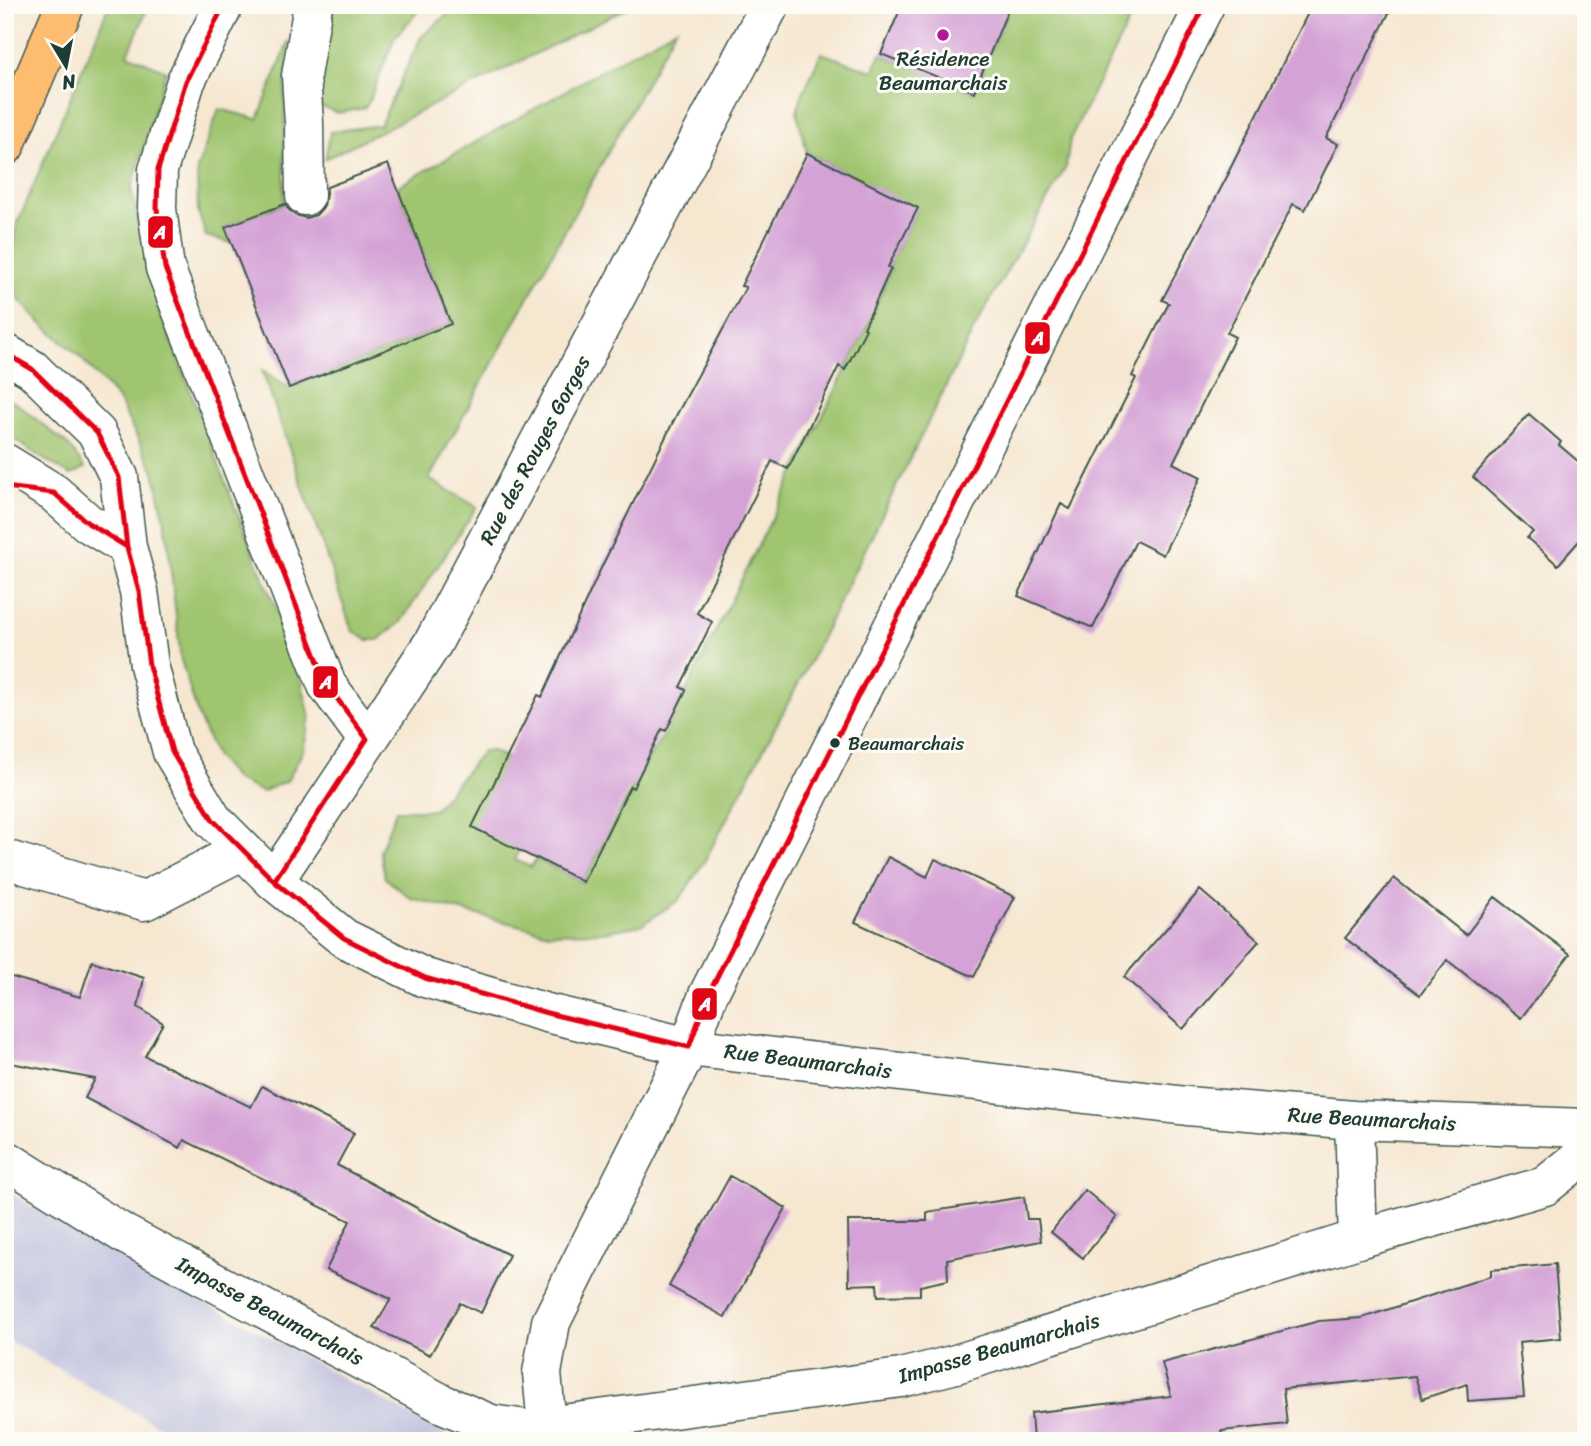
<svg xmlns="http://www.w3.org/2000/svg" width="1591" height="1446" viewBox="0 0 1591 1446" font-family="Sriracha,sans-serif">
	<style>
		.industrial { fill: #c1c2dd }
		.green { fill: #a0c56f; stroke: #608152; stroke-width: 2 }
		.building { fill: #d4a2d6 }
		.lines { fill: none; stroke-linecap: round; stroke-linejoin: round }
		.minor-casing { stroke: #3f564c; stroke-width: 41 }
		.major-casing { stroke: #3f564c; stroke-width: 41 }
		.minor { stroke: #fff; stroke-width: 38 }
		.major { stroke: #febc70; stroke-width: 38 }
		.bus-1-casing { stroke: #fdfcf7; stroke-width: 10 }
		.bus-1 { stroke: #e10616; stroke-width: 5 }
		.poi-dot { fill: #b5179e; stroke: #fdfcf7; stroke-width: 2.5 }
		.bus-dot { fill: #1f3d34; stroke: #fdfcf7; stroke-width: 2.5 }
		.labels { text-anchor: middle; stroke-width: 6; stroke-linejoin: round; paint-order: stroke }
		.bus-label { font-size: 19px; fill: #1f3d34; stroke: #fdfcf7; text-anchor: start }
		.poi-label { font-size: 21px; fill: #1f3d34; stroke: #fdfcf7 }
		.street-label { font-size: 21px; fill: #1f3d34; stroke: #fdfcf7 }
		.line-badge { stroke: #fdfcf7; stroke-width: 2.5 }
		.badge-label { font-size: 19px; text-anchor: middle; font-weight: bold; fill: #fff }
	</style>
	<rect width="100%" height="100%" fill="#fdfcf7"/>
	<filter id="ink" filterUnits="userSpaceOnUse"><feTurbulence type="fractalNoise" baseFrequency=".0143" numOctaves="2"/><feDisplacementMap in="SourceGraphic" scale="14" xChannelSelector="R" yChannelSelector="G"/><feConvolveMatrix kernelMatrix="1 2 1 2 8 2 1 2 1" color-interpolation-filters="sRGB"/></filter>
	<filter id="wash" filterUnits="userSpaceOnUse"><feTurbulence type="fractalNoise" baseFrequency=".00686" numOctaves="4" result="noise"/><feDisplacementMap in="SourceGraphic" scale="28" xChannelSelector="R" yChannelSelector="G"/><feGaussianBlur stdDeviation="1.57" result="paint"/><feColorMatrix in="noise" values="0 0 0 0 0 0 0 0 0 0 0 0 0 0 0 0 0 1.4 0 .05"/><feComposite in="paint" operator="in"/></filter>
	<g filter="url(#wash)">
		<rect width="100%" height="100%" fill="#f6e7d1"/>
		<path class="industrial" d="M5,1190L38,1210L457,1441L183,1440L5,1338Z"/>
		<path class="green" d="M109,5H149L128,54L166,71L131,190L161,314L233,502L296,659L310,717L303,751L287,781L262,792L236,780L216,757L198,716L181,660L166,527L154,471L118,399L80,357L41,323L20,301L11,285L16,227Z
			M335,5H424L395,37L368,104L364,108L338,113L316,105L318,44Z
			M458,5H633L325,159L330,132L380,125L421,37Z
			M1010,5H1137L1070,139L1066,167L976,325L808,665L704,862L679,900L641,925L604,932L549,933L411,898L385,878L380,851L396,810H434L482,752L490,750L507,758L519,850L515,860L531,867L536,859L583,882L644,766L666,731L866,329L891,269L888,267L917,209L807,153L797,112L802,95L821,53L873,71L881,54L974,92Z
			M676,28L429,479L477,507L400,623L378,640H367L352,630L262,370L289,388L451,324L397,187Z
			M289,40L285,94L284,204L226,227L231,243L206,236L198,211L197,169L219,109L258,119Z
			M5,398L16,403L68,445L85,468L71,475L40,457L5,433Z"/>
		<g id="blocks">
			<path class="building" d="M902,5H1010L974,92L881,54Z
				M1312,5H1393L1326,138L1338,144L1305,210L1293,204L1227,333L1235,337L1173,463L1201,477L1163,555L1136,541L1093,628L1018,596L1061,504L1070,509L1094,461L1136,378L1132,376L1169,303L1162,300L1229,173H1228Z
				M807,153L918,208L888,267L891,268L864,328L866,329L845,370L839,366L788,469L772,461L697,613L712,622L680,687L686,690L666,731L662,729L633,788L630,786L583,882L537,858L536,859L472,827L538,695L542,697L602,566L677,414L746,287L741,286Z
				M388,164L451,324L289,388L225,227L285,204L287,208L295,215L306,218L316,215L324,206L327,187Z
				M1529,414L1561,442L1559,445L1586,468V533L1558,565L1527,538L1533,532L1473,477Z
				M888,857L927,877L935,859L1015,897L974,977L855,922Z
				M1394,878L1466,935L1495,897L1570,954L1521,1018L1447,960L1420,995L1345,938Z
				M1200,890L1259,941L1183,1029L1124,977Z
				M92,961L144,978L138,1007L163,1023L145,1056L251,1107L262,1086L354,1133L337,1165L428,1214L509,1255L481,1313L460,1303L430,1355L374,1328L391,1299L326,1270L350,1221L184,1140L180,1148L85,1098L95,1079L5,1062V975L80,997Z
				M730,1176L786,1208L725,1317L669,1286Z
				M1085,1190L1117,1217L1083,1258L1051,1232Z
				M1024,1197L1027,1219H1038L1041,1241L947,1259L948,1280L920,1286V1295L878,1296L877,1284L849,1285L848,1221H927V1212Z
				M1555,1264L1561,1338L1519,1342L1524,1397L1468,1401L1467,1384L1422,1399L1415,1376L1283,1389L1287,1424L1221,1431L1224,1441H1033L1031,1413L1171,1396L1162,1363L1319,1321L1362,1318L1491,1276V1270Z"/>
		</g>
	</g>
	<g filter="url(#ink)">
		<use href="#blocks" fill-opacity="0" stroke="#3f564c" stroke-width="2"/>
		<g class="lines">
			<defs>
				<path id="minor" d="M224,5L186,81L158,170L157,209L165,268L327,685L367,739
					M305,196L304,123L301,76L313,5
					M5,353L32,369L97,433L119,477L127,547L139,591L149,665L172,752L213,820L274,881L344,938L425,978L547,1013L689,1047L1187,1106L1354,1120L1586,1128
					M5,463L54,493L88,523L127,547
					M5,859L144,901L243,850
					M274,881L433,643L770,5
					M1354,1120L1358,1239
					M5,1159L124,1234L443,1404L491,1424L526,1429L901,1378L956,1364L1358,1239L1545,1186L1586,1153
					M547,1426L542,1373L551,1322L689,1047L708,995L1205,5"/>
				<path id="major" d="M5,146L65,5"/>
			</defs>
			<use href="#minor" class="minor-casing"/>
			<use href="#major" class="major-casing"/>
			<use href="#minor" class="minor"/>
			<use href="#major" class="major"/>
			<defs>
				<path id="bus-1" d="M224,5L186,81L158,170L157,209L165,268L327,685L367,739L274,881
					M5,353L32,369L97,433L119,477L127,547L139,591L149,665L172,752L213,820L274,881L344,938L425,978L547,1013L689,1047L708,995L1205,5
					M5,487L54,493L88,523L127,547L137,584"/>
			</defs>
			<use href="#bus-1" class="bus-1-casing"/>
			<use href="#bus-1" class="bus-1"/>
		</g>
	</g>
	<circle class="poi-dot" cx="943" cy="35" r="7"/>
	<circle class="bus-dot" cx="835" cy="743" r="6"/>
	<g class="labels">
		<g class="bus-label">
			<text x="848" y="750">Beaumarchais</text>
		</g>
		<g class="poi-label">
			<text x="943" y="66">Résidence<tspan x="943" dy="24">Beaumarchais</tspan></text>
		</g>
		<g class="street-label">
			<text transform="translate(535 450) rotate(-62)" y="7">Rue des Rouges Gorges</text>
			<text transform="translate(808 1061) rotate(7)" y="7">Rue Beaumarchais</text>
			<text transform="translate(1372 1119) rotate(3)" y="7">Rue Beaumarchais</text>
			<text transform="translate(270 1311) rotate(28)" y="7">Impasse Beaumarchais</text>
			<text transform="translate(999 1348) rotate(-16)" y="7">Impasse Beaumarchais</text>
		</g>
	</g>
	<g class="line-badge">
		<rect x="147" y="215" width="27" height="34" rx="7" fill="#e10616"/>
		<rect x="1024" y="321" width="27" height="34" rx="7" fill="#e10616"/>
		<rect x="312" y="665" width="27" height="34" rx="7" fill="#e10616"/>
		<rect x="691" y="987" width="27" height="34" rx="7" fill="#e10616"/>
	</g>
	<g class="badge-label">
		<text x="160" y="239">A</text>
		<text x="1038" y="345">A</text>
		<text x="326" y="689">A</text>
		<text x="705" y="1011">A</text>
	</g>
	<rect width="1591" height="1446" fill="none" stroke="#fdfcf7" stroke-width="28"/>
	<g transform="translate(66 66) rotate(170)" stroke="#fdfcf7" stroke-width="5" paint-order="stroke">
	<path d="M0-5L12 26L0 18L-12 26Z" fill="#1f3d34"/>
	<text y="-10" font-size="19" font-weight="bold" text-anchor="middle" fill="#1f3d34">N</text>
	</g>
</svg>
